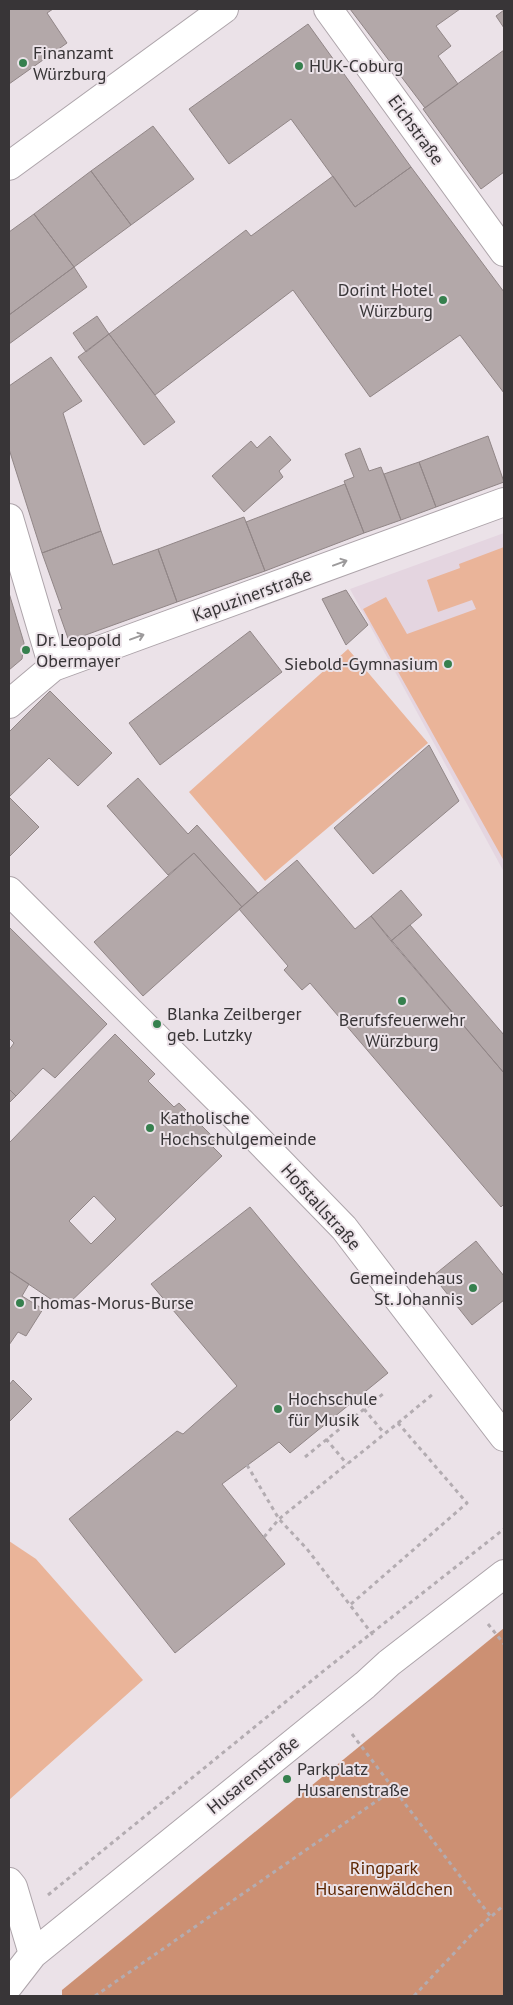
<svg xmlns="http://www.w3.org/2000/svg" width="513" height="2005" viewBox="0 0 513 2005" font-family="'PT Sans',sans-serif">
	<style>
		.built { fill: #e4d5e0 }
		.green { fill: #eab499 }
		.forest { fill: #cc9073 }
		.building { fill: #b3a8a9; stroke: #918687; fill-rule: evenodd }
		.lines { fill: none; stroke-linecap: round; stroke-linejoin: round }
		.minor-casing { stroke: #ada4aa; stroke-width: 30 }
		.path { stroke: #b3acb1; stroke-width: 3; stroke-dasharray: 4 4; stroke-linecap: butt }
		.minor { stroke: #fff; stroke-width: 28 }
		.oneway { stroke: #9c9a9b }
		.poi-dot { fill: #36804e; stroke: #ebe2e8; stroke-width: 2 }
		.labels { text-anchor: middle; stroke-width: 4; stroke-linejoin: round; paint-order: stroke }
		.poi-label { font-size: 18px; fill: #383537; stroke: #ebe2e8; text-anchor: start }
		.street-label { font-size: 18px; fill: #383537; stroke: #ebe2e8 }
		.park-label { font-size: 18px; fill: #5d2703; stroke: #ebe2e8 }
	</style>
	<rect width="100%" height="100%" fill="#ebe2e8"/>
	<path class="built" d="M504,533V872L350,589Z"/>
	<path class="green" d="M504,547V861L363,609L386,597L407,634L476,609L472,600L438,612L427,580L460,568L459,564Z
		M348,649L428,743L265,881L189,792Z
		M9,1541L36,1559L143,1680L9,1800Z"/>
	<path class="forest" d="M504,1628V1996H62V1990Z"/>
	<path class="building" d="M9,9H53L47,13L67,43L9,84Z
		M350,9H460L436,26L451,46L438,56L458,84L425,108Z
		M504,10V28L496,16Z
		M308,24L411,167L355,207L291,119L229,164L189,109Z
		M504,50V172L481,189L423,109Z
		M153,126L194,179L131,225L91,171Z
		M411,167L504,292V393L460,335L370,397L293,290L155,395L109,334L246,230L251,236L333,176L355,207Z
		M91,171L131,225L74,267L34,214Z
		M34,214L74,267L9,315V232Z
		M74,267L87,287L9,344V315Z
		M97,316L109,334L86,352L73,333Z
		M109,334L175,422L144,445L78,357Z
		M51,357L82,401L63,413L101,531L42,553L9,449V386Z
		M270,436L291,460L279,471L283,477L244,512L212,476L251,441L257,448Z
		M488,436L504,482L436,507L419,462Z
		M360,448L369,471L381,467L401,520L364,533L344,481L354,477L345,454Z
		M419,462L436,507L401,520L384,474Z
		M345,484L364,533L265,571L246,522Z
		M244,517L265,571L177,602L158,549Z
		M101,531L113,565L158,549L177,602L69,641L58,610L62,609L42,553Z
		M346,590L368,625L346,645L322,599Z
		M9,593L24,643L22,659L9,670Z
		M250,631L282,672L160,765L129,723Z
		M50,691L112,753L78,786L49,758L9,797L39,827L9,857V732Z
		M429,745L459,801L373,874L334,828Z
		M138,778L188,834L197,825L258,893L242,907L194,853L168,875L107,806Z
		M194,853L242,907L143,996L94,942Z
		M297,860L355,929L371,916L504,1073V1204L501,1207L310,983L302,990L284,970L288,966L239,909Z
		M401,890L422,915L391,941L371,916Z
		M410,925L504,1035V1073L391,941Z
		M9,927L107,1024L55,1078L43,1068L16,1096L9,1089V1050L14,1043L9,1038Z
		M115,1034L155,1074L148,1081L174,1107L179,1103L217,1141L212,1146L222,1156L64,1308L9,1271V1143ZM94,1196L116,1219L91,1244L69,1221Z
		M9,1089L16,1096L9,1103Z
		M250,1207L388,1373L290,1453L279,1442L222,1484L285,1564L175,1653L69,1519L177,1431L183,1434L237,1386L151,1284Z
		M476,1241L504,1276V1300L472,1325L433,1276Z
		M9,1271L29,1284L22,1296L43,1309L26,1336L18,1332L9,1345Z
		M13,1380L32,1399L9,1422V1385Z"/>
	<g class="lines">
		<defs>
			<path id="minor" d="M328,9L504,252
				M9,166L224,9
				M9,518L53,667
				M9,704L53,667L504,502
				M9,891L241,1122L344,1228L504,1437
				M9,1882L13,1887L33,1954
				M9,1985L33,1954L365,1685L389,1663L504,1574"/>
		</defs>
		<use href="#minor" class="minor-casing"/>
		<path class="path" d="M364,1409L384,1433
			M398,1423L433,1394
			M326,1439L347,1464
			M305,1457L384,1393
			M247,1465L279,1519L307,1549L373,1635
			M264,1537L279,1519L398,1423L467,1503L350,1605
			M488,1624L504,1644
			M352,1734L491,1917
			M48,1895L326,1669L504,1529
			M95,1996L394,1789
			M414,1996L474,1932L504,1905"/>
		<use href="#minor" class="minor"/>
	</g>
	<defs><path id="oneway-shaft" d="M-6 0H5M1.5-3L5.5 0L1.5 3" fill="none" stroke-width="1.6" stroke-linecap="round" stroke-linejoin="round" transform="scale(1.25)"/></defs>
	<g class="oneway">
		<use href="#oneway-shaft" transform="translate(340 563) rotate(-20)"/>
		<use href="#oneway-shaft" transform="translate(137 637) rotate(-20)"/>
	</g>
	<g class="poi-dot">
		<circle cx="23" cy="63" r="5"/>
		<circle cx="299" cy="66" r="5"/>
		<circle cx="443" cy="300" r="5"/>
		<circle cx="26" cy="650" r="5"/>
		<circle cx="448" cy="664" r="5"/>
		<circle cx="402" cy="1001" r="5"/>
		<circle cx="157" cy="1024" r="5"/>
		<circle cx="150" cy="1128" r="5"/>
		<circle cx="473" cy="1288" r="5"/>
		<circle cx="20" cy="1303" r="5"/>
		<circle cx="278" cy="1409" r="5"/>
		<circle cx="287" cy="1779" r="5"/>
	</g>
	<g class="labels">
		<g class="poi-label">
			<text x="33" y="59">Finanzamt<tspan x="33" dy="21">Würzburg</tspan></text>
			<text x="309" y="72">HUK-Coburg</text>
			<text x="433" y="296" text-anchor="end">Dorint Hotel<tspan x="433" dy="21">Würzburg</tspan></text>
			<text x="36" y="646">Dr. Leopold<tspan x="36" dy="21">Obermayer</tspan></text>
			<text x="438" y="670" text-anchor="end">Siebold-Gymnasium</text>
			<text x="167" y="1020">Blanka Zeilberger<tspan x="167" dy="21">geb. Lutzky</tspan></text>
			<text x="402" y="1026" text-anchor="middle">Berufsfeuerwehr<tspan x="402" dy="21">Würzburg</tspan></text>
			<text x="160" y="1124">Katholische<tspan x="160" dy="21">Hochschulgemeinde</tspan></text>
			<text x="463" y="1284" text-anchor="end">Gemeindehaus<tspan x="463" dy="21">St. Johannis</tspan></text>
			<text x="30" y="1309">Thomas-Morus-Burse</text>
			<text x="288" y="1405">Hochschule<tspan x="288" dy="21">für Musik</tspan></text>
			<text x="297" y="1775">Parkplatz<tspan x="297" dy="21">Husarenstraße</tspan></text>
		</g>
		<g class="street-label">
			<text transform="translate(416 130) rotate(54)" y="6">Eichstraße</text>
			<text transform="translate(252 595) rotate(-20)" y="6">Kapuzinerstraße</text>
			<text transform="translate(321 1207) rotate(48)" y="6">Hofstallstraße</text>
			<text transform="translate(253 1775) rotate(-39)" y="6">Husarenstraße</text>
		</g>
		<g class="park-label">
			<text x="384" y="1874">Ringpark<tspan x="384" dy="21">Husarenwäldchen</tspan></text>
		</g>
	</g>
	<rect width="513" height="2005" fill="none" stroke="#383537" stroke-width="20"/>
</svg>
